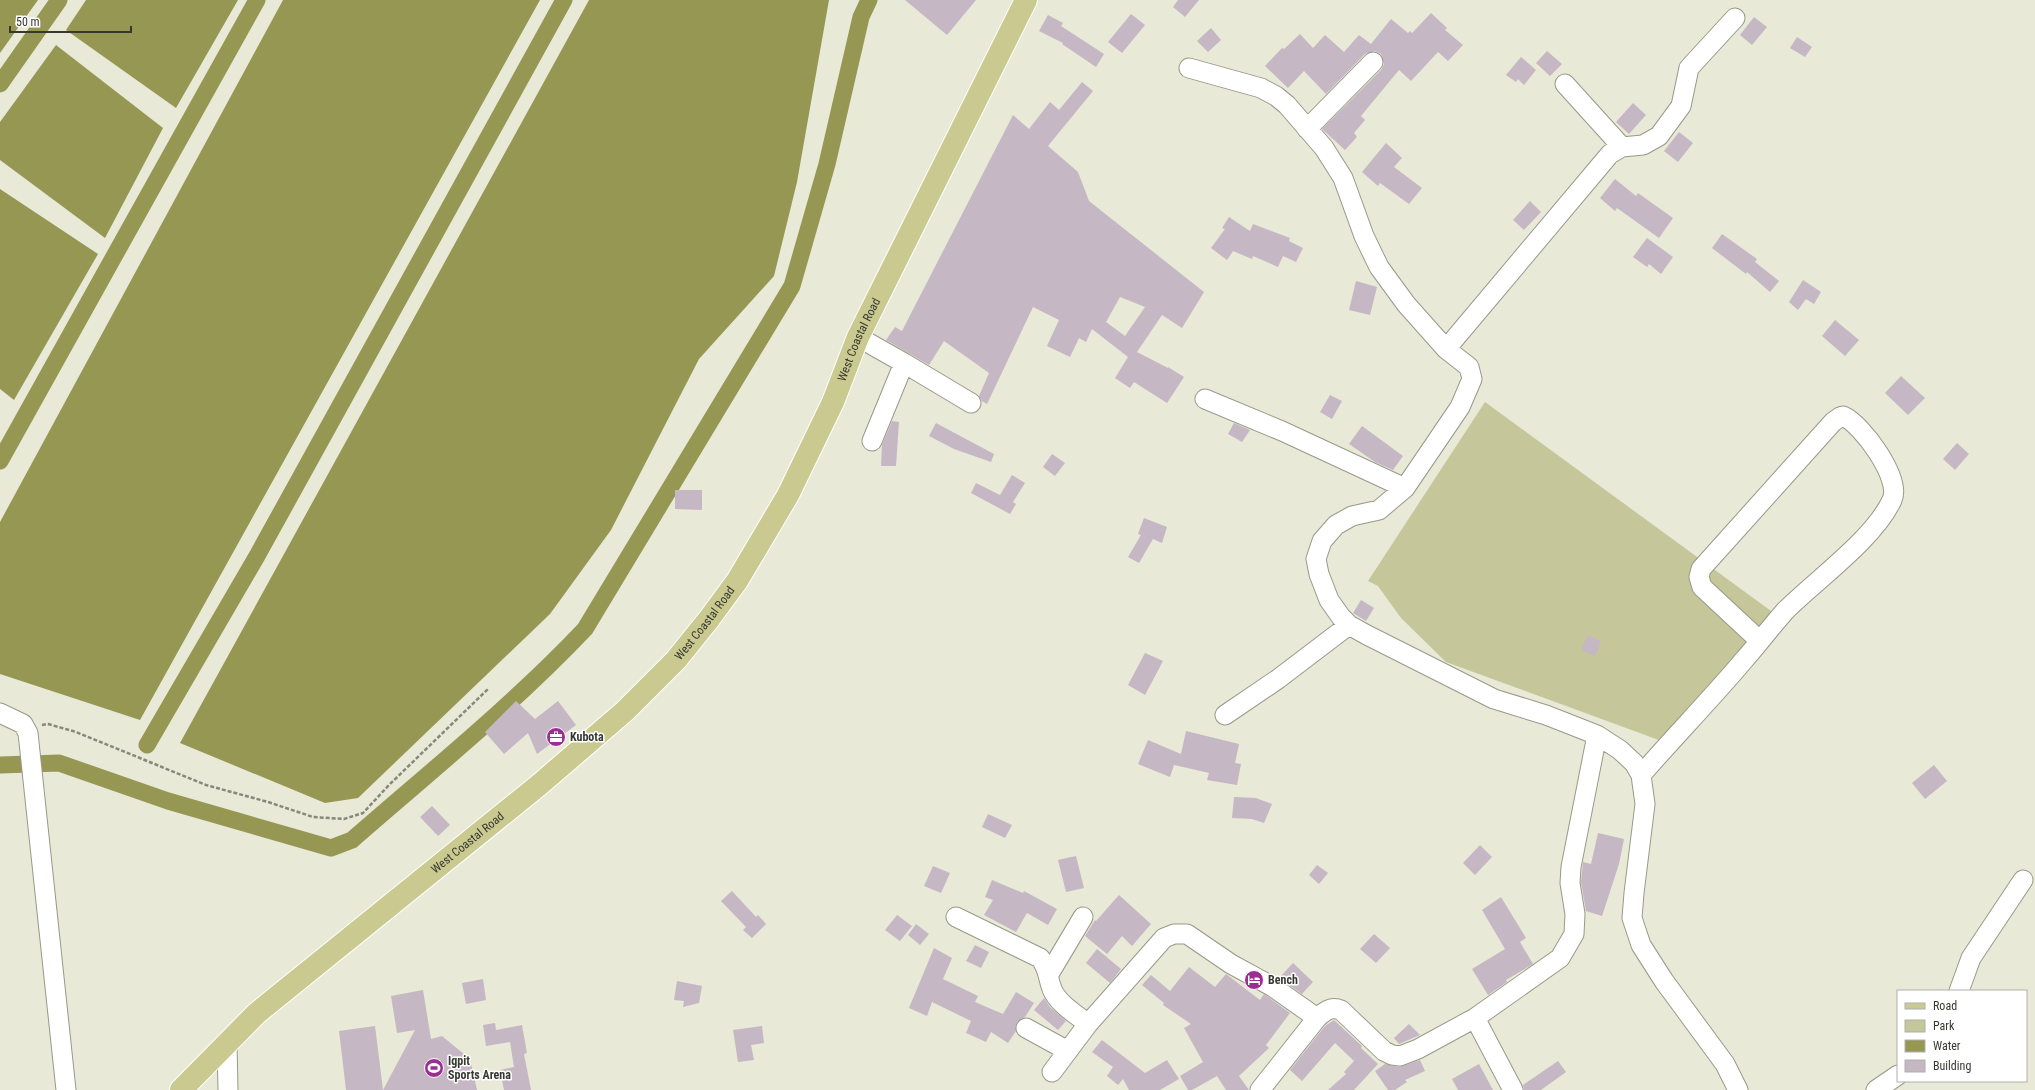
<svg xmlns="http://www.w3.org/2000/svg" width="2035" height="1090" viewBox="0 0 2035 1090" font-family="'Roboto Condensed',sans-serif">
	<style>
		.green { fill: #c5c699 }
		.water { fill: #979754 }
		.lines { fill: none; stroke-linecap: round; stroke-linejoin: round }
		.canal { stroke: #979754; stroke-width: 17 }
		.building { fill: #c6b7c4; fill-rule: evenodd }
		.minor-casing { stroke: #989988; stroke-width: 21 }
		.major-casing { stroke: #fff; stroke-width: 24 }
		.path { stroke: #87887c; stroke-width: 2.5; stroke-dasharray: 4 2; stroke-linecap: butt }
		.minor { stroke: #fff; stroke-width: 19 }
		.major { stroke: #caca90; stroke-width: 22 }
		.labels { text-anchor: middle; stroke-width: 3; stroke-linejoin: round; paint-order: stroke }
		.street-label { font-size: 12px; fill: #373831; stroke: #fff }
		.poi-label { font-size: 12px; font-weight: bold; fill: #373831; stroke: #fff; text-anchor: start }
	</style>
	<rect width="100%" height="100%" fill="#e8e9d7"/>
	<path class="green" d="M1485,402L1786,622L1675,746L1446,662L1401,618L1378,586L1368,581Z"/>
	<path class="water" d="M0,0H38L0,53Z
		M86,0H238L176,108L66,30Z
		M283,0H540L140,720L0,674V522Z
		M589,0H829L797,182L774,276L699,359L611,530L550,614L358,798L325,803L180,743Z
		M56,45L163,128L105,238L0,160V122Z
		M0,189L98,254L14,400L0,389Z"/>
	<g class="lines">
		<path class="canal" d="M0,84L59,0
			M0,461L257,0
			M147,745L257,556L564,0
			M0,765L59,763L168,801L331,848L352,840C431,771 513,705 585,629L792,286L827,164L861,17L869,0"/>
	</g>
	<path class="building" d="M905,0H976L947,35Z
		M1178,0H1199L1185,17L1173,7Z
		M1431,13L1447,28L1445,30L1463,45L1448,61L1438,52L1411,81L1399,70L1361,116L1365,120L1354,133L1357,137L1345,150L1322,129L1381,70L1384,64L1381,54L1375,51L1365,54L1326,94L1304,71L1288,88L1265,66L1282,48L1284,49L1300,34L1313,48L1325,35L1344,52L1359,35L1371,44L1391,19L1408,33L1410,31L1412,33Z
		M1131,14L1145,25L1122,53L1108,42Z
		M1048,15L1063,23L1061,26L1104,54L1096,67L1062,44L1063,43L1039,31Z
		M1754,17L1767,27L1752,45L1740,35Z
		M1211,28L1221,40L1208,52L1197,41Z
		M1797,37L1812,47L1805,57L1790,48Z
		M1547,51L1562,64L1550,76L1536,63Z
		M1521,57L1536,70L1524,85L1518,79L1516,82L1506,75Z
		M1082,82L1093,91L1048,146L1078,172L1089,201L1204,292L1182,328L1162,315L1137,352L1168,368V367L1184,377L1167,403L1134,382L1130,388L1115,378L1128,357L1092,329L1086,342L1079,338L1070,357L1047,346L1059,320L1033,307L987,404L982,401L979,396L989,373L944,341L929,365L886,340L895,327L902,331L1013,115L1029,129L1050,102L1059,110ZM1120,297L1145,307L1125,336L1106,322Z
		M1633,103L1646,115L1629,134L1616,122Z
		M1679,132L1693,143L1678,162L1664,151Z
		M1386,143L1402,158L1394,167L1422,188L1409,204L1380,183L1378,186L1362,172Z
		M1615,179L1636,196L1638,193L1673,218L1659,238L1617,208L1615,211L1600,198Z
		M1530,201L1541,212L1524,230L1513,220Z
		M1229,217L1250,231L1253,224L1290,238L1289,241L1303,248L1296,262L1283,256L1278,267L1253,256L1252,259L1233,251L1227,260L1211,248L1225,229L1222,228Z
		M1722,234L1757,259L1755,262L1779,281L1770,292L1747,272L1746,274L1712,248Z
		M1647,238L1673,257L1661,274L1649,264L1647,267L1633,257Z
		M1803,280L1821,292L1814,304L1806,299L1798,310L1789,302Z
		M1356,281L1377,287L1370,315L1349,310Z
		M1835,320L1859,340L1845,356L1822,336Z
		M1901,376L1925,398L1908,415L1885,393Z
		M1330,395L1342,401L1332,419L1320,412Z
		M892,421L899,422L896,466H881L882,445Z
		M936,423L994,454L991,462L954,449L929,436Z
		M1234,423L1250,430L1242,442L1228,434Z
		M1362,426L1403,456L1393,470L1375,462L1349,444Z
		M1957,443L1969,454L1955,470L1943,459Z
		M1052,454L1065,463L1055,476L1043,467Z
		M1012,475L1025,483L1013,502L1016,504L1010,514L971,493L976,483L1000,495Z
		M675,490H702V510L675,509Z
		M1144,518L1167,527L1162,543L1153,539L1139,563L1128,557L1141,535L1138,534Z
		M1361,600L1374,608L1366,621L1353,613Z
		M1588,635L1601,641L1595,656L1581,650Z
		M1145,653L1163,661L1145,695L1128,685Z
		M516,701L535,719L558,701L576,725L537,754L528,733L504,754L485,732Z
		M1186,731L1239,744L1235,763L1241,764L1237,785L1207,780L1209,773L1179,766L1174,765L1170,777L1138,764L1148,740L1181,754Z
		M1934,765L1947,781L1925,799L1912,783Z
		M1234,797L1256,798L1272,804L1264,823L1252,819L1232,818Z
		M432,806L450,825L438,836L420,817Z
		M988,814L1012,825L1005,838L982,827Z
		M1598,833L1624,839L1619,864L1602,916L1586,911L1581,882L1583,862L1591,864Z
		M1480,845L1492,857L1475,875L1463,863Z
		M1076,856L1084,888L1066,892L1058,860Z
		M1317,865L1328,873L1319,884L1309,875Z
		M933,866L950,873L941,893L924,886Z
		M992,880L1023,893L1024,891L1057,909L1048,925L1027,913L1016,932L984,915L993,900L985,897Z
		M732,891L756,917L758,915L766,924L752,938L743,930L746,927L721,901Z
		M1119,895L1151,924L1132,946L1122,936L1107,954L1085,936L1095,920L1096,921Z
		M1501,897L1526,938L1520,942L1533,964L1506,980L1507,982L1488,995L1472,969L1505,949L1482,910Z
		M897,915L912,926L900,941L885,930Z
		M916,924L929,934L920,945L908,935Z
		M1374,934L1390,948L1376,963L1360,949Z
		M975,945L989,952L981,968L966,961Z
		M934,948L952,958L943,979L978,996L975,1002L1003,1014L1016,992L1034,1003L1025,1017L1017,1022L1016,1031L1008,1043L991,1032L986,1042L966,1033L971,1021L932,1002L927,1016L909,1008Z
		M1097,949L1121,969L1110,983L1086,963Z
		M1293,963L1313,982L1302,994L1279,978Z
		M1189,967L1215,987L1226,974L1260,1000L1264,994L1290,1013L1266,1045L1269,1048L1239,1076L1249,1090H1226L1217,1076L1192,1090H1188L1180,1076L1203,1062L1184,1028L1191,1024L1163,1005L1164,1003L1142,985L1151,975L1170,991Z
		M483,979L486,1000L466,1004L462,983Z
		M677,981L702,986L699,1003L683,1007L684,1001L674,1000Z
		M423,990L431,1039L442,1036L470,1059L477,1090H383L415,1030L397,1033L391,996Z
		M1044,998L1050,1007L1066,1021L1058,1030L1034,1010Z
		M1334,1020L1362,1046L1361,1048L1378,1064L1354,1090H1328L1346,1074L1344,1072L1354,1061L1335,1043L1302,1081L1290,1070L1325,1026Z
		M495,1023L496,1030L522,1025L527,1053L524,1054L531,1090H504L500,1070L514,1067L510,1042L486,1046L483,1025Z
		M1409,1024L1420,1035L1399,1044L1394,1038Z
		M375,1026L383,1090H346L339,1031Z
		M762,1026L764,1043L751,1045L754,1060L738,1062L733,1030Z
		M1102,1040L1145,1073L1167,1060L1179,1079L1160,1090H1129L1123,1079L1118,1085L1107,1076L1113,1067L1092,1052Z
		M1420,1060L1425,1071L1405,1080L1407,1082L1395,1090H1388L1375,1071L1385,1064L1399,1067Z
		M1558,1061L1566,1072L1541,1090H1524L1523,1085Z
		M1479,1064L1493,1090H1458L1452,1079Z"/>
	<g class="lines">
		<defs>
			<path id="minor" d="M1189,68L1261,88L1276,96L1287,105L1324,148L1343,178L1364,236L1379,267L1406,304L1446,349L1469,367L1472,379L1460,407L1405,488L1379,510L1352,516L1336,525L1322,541L1316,559L1319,574L1329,600L1341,617L1349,625L1367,635L1494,699L1546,715L1597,735L1620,750L1634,763L1641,775L1645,804L1634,893L1632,918L1641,945L1664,981L1725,1064L1738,1090
				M1565,84L1622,147
				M1307,129L1373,62
				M858,337L904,363L971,403
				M1446,349L1610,154L1622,147L1643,145L1659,136L1681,106L1689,68L1735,18
				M1205,399L1282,431L1405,488
				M872,441L904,363
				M0,713L23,724L28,733L66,1090
				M1225,715L1278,679L1349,625
				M1641,775C1675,736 1711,699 1744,660C1758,644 1771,627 1785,611C1816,580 1874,539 1892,500C1902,479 1862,424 1843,416L1840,417L1833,422L1701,569L1699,577L1702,587L1760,641
				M956,917L1040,958C1049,969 1047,976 1052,989C1058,1004 1076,1014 1088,1024
				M1049,974L1083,917
				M1959,991L1971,958L2023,880
				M1475,1018L1513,1090
				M1026,1028L1068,1051
				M227,1043L228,1090
				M1052,1072L1088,1024L1164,938L1174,934H1187L1231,964L1273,987L1317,1018
				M1260,1090L1317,1018C1325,1011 1331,1006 1341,1010L1384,1051L1392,1055L1400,1056L1418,1049L1475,1018L1560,958L1574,934L1575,914L1570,883L1571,867L1597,735
				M1876,1090L1898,1075"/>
			<g id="major">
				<path id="s1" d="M181,1090L257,1013L539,785L625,711L676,660L709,619L737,581L788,495L833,402L858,337L1026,0"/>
			</g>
		</defs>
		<use href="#minor" class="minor-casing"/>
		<use href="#major" class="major-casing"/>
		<path class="path" d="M42,725L48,724L76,732L206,785L268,802L313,817L344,819L363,813L389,785L488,689"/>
		<use href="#minor" class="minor"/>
		<use href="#major" class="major"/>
	</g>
	<defs>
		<symbol id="office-disc" viewBox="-11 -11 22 22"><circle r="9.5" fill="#9a2f91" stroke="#fff"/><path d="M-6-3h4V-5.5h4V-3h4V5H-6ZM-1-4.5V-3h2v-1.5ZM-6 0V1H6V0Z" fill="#fff"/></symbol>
		<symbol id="hotel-disc" viewBox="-11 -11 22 22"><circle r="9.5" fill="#9a2f91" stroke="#fff"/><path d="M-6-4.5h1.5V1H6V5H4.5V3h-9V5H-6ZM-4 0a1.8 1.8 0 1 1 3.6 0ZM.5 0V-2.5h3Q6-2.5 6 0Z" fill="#fff"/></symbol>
		<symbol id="stadium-disc" viewBox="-11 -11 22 22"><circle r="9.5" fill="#9a2f91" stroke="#fff"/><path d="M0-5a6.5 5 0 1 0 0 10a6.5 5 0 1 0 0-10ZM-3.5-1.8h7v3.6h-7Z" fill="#fff"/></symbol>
	</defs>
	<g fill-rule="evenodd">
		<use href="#office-disc" x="545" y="726" width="22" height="22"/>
		<use href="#hotel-disc" x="1243" y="969" width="22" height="22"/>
		<use href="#stadium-disc" x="423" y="1057" width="22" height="22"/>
	</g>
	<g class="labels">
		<g class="street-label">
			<text dy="4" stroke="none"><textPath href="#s1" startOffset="1027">West Coastal Road</textPath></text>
			<text dy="4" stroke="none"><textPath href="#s1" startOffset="703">West Coastal Road</textPath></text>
			<text dy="4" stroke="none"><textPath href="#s1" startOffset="379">West Coastal Road</textPath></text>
		</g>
		<g class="poi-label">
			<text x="570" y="741">Kubota</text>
			<text x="1268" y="984">Bench</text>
			<text x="448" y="1065">Igpit<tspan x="448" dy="14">Sports Arena</tspan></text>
		</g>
	</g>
	<rect x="1897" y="990" width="130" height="92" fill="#ffffff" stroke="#afafad"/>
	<rect x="1905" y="1003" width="20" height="6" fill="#caca90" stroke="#afafad"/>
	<text x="1933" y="1010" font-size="12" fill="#373831">Road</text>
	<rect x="1905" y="1020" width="20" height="12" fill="#c5c699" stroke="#afafad"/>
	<text x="1933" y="1030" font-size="12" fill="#373831">Park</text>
	<rect x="1905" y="1040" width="20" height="12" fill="#979754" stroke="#afafad"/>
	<text x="1933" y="1050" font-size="12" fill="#373831">Water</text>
	<rect x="1905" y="1060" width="20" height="12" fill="#c6b7c4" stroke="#afafad"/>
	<text x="1933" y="1070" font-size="12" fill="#373831">Building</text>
	<path d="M10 26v6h121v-6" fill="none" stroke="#373831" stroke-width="2"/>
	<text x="16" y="26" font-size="12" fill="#373831" stroke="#ffffff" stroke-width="3" paint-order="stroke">50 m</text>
</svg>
